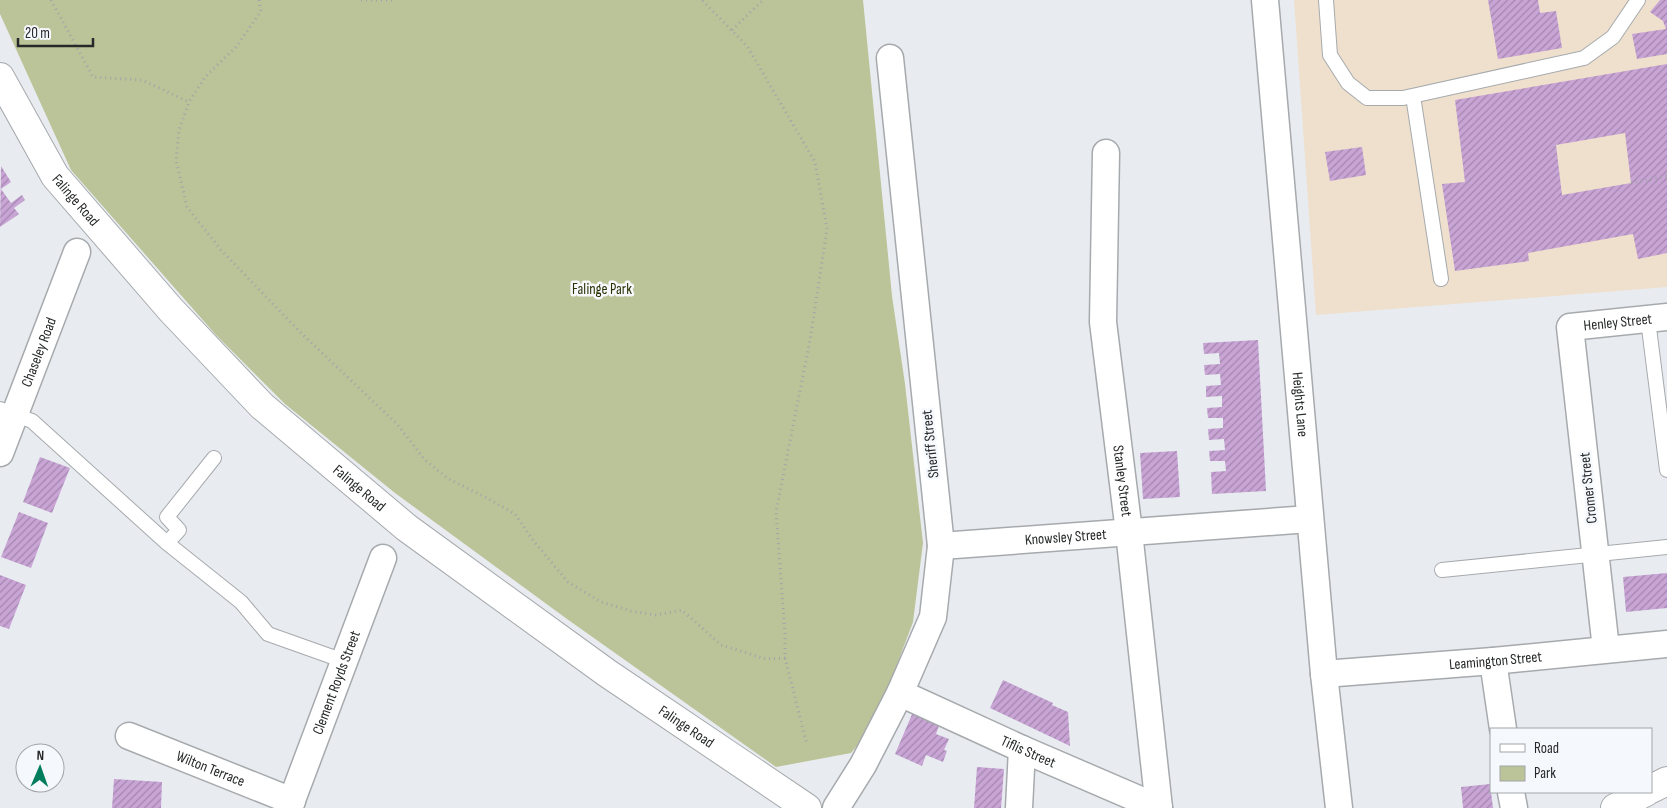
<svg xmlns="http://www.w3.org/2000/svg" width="1667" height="808" viewBox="0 0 1667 808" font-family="'Sofia Sans Condensed',sans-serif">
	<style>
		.medical { fill: #efdfcd }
		.park { fill: #bac498 }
		.building { fill: url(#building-hatch); fill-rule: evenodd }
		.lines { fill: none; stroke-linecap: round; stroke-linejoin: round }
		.service-casing { stroke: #a6aaad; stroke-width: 16 }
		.minor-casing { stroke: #a6aaad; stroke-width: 29 }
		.tertiary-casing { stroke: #a6aaad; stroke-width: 30 }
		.secondary-casing { stroke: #a6aaad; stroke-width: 30 }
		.path { stroke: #a1a4a7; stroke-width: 3; stroke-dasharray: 1 4; stroke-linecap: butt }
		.service { stroke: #fff; stroke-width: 14 }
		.minor { stroke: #fff; stroke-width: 26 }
		.tertiary { stroke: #fff; stroke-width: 28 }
		.secondary { stroke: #fff; stroke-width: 28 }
		.labels { text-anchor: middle; stroke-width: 5; stroke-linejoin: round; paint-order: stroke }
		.street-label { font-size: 15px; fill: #262829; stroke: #f5f9fd }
		.park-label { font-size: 15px; fill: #2a3103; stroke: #f5f9fd }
	</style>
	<defs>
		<pattern id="building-hatch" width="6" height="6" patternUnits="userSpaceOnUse" patternTransform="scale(1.25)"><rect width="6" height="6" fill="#c9a5d6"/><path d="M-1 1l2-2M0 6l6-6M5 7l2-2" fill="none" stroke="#a386ae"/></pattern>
	</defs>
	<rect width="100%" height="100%" fill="#e8ecf0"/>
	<path class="medical" d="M1294,0H1667V287L1316,315Z"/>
	<path class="park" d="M0,0H863L892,296L905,384L923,543L913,622L890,683L860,742L851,753L776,767L567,619L395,493L285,404L216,335L71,170L0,14Z"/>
	<path class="building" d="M1488,0H1538L1540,13L1556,11L1562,48L1498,59Z
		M1660,0H1667V54L1637,59L1632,34L1666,29L1663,21L1650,12Z
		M1667,64V253L1638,259L1633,234L1528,253L1529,261L1455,271L1442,184L1465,182L1455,100ZM1625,133L1631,183L1562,195L1556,145Z
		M1362,147L1366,175L1330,181L1325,152Z
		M1,166L11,182L1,189L11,203L22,195L25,200L14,208L19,214L0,227Z
		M1258,340L1266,491L1212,494L1211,472L1226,471L1225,461H1210L1209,451L1225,450L1224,439L1209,440L1208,429L1223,428V418H1208L1207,408L1222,407V396L1206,397V386L1221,385L1220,374L1205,375L1204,365L1220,364L1219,353L1204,354L1203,343Z
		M1177,451L1180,497L1143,499L1140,453Z
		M40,457L70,468L52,513L23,502Z
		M19,512L48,523L31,568L1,557Z
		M1667,573V608L1626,612L1623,577Z
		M0,575L26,585L9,629L0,626Z
		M1003,680L1053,703L1052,705L1068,712L1070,746L990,708Z
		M913,712L940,723L936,734L949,739L944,750L947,751L943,762L926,755L922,766L895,754Z
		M977,767L1004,769L1001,808H974Z
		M114,779L162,782L161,808H112Z
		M1490,784L1493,808H1463L1461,787Z"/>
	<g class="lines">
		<defs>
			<path id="service" d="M1326,0L1330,55L1348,83L1367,98H1403L1584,58L1613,37L1638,0
				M1413,96L1441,279
				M1648,320L1667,470
				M0,409L32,421L167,543L241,602L268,634L344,661
				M167,543L179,530L167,517L214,458
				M1442,570L1667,547"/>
			<g id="minor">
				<path id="s1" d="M1265,0L1324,674L1339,808"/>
				<path id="s2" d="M1106,153L1103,322L1129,532L1159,808"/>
				<path id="s3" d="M0,453L77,252"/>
				<path id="s4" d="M941,546L1309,519"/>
				<path id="s5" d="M1606,649L1570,327L1667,317"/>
				<path d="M1493,661L1503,729"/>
				<path id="s6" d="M1324,674L1493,661L1667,644"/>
				<path id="s7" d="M900,693L1022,749L1159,808"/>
				<path id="s8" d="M129,736L292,801"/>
				<path d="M1511,792L1514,808"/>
				<path id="s9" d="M289,808L383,558"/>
				<path d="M836,808L863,765L900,693L933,617L941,546L890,58"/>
				<path d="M1019,808L1022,749"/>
			</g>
			<path id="tertiary" d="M1651,789L1667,781
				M1615,808L1646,792"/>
			<g id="secondary">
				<path id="s10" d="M0,77L55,176L171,310L262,406L407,528L607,673L807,808"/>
			</g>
		</defs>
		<use href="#service" class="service-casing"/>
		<use href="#minor" class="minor-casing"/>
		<use href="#tertiary" class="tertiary-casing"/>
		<use href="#secondary" class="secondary-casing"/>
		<path class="path" d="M51,0L93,77L142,80L189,102
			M259,0L261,11L236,47L205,77L189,102L179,130L176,160L187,207L221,250L300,332L397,424L425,460L447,478L485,497L515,514L532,539L568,582L601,602L631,611L656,615L682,610L721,645L766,659L785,658V634L776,512L810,340L827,229L815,162L747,46L702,0
			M361,0H392
			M732,30L763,0
			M1631,183L1667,176
			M785,658L807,745"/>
		<use href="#service" class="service"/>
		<use href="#minor" class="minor"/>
		<use href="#tertiary" class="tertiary"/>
		<use href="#secondary" class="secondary"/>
	</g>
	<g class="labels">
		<g class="street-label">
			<text dy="5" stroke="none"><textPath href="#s10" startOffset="145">Falinge Road</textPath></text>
			<text dy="5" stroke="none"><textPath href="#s5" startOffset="372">Henley Street</textPath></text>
			<text dy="5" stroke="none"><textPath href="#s3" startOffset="108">Chaseley Road</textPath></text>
			<text dy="5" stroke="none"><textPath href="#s1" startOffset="406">Heights Lane</textPath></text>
			<text transform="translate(930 444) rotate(-96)" y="5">Sheriff Street</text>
			<text dy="5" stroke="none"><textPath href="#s2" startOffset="329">Stanley Street</textPath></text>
			<text dy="5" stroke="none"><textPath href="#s10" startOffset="550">Falinge Road</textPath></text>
			<text transform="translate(1588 488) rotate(-96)" y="5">Cromer Street</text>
			<text dy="5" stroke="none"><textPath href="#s4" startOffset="125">Knowsley Street</textPath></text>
			<text dy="5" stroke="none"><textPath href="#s6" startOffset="172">Leamington Street</textPath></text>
			<text dy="5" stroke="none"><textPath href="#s9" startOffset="134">Clement Royds Street</textPath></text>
			<text dy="5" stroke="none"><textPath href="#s10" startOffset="955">Falinge Road</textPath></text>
			<text dy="5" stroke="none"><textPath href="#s7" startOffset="141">Tiflis Street</textPath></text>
			<text dy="5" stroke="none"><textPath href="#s8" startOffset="88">Wilton Terrace</textPath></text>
		</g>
		<g class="park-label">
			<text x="602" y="294">Falinge Park</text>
		</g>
	</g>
	<rect x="1490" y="728" width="162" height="65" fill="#f5f9fd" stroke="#a2a5a8"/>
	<rect x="1500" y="744" width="25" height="8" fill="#ffffff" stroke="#a2a5a8"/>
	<text x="1534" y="753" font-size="15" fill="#262829">Road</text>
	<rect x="1500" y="766" width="25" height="15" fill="#bac498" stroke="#a2a5a8"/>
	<text x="1534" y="778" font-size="15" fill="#262829">Park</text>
	<g transform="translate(40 768) rotate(2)"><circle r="24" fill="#f5f9fd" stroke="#a2a5a8"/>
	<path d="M0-4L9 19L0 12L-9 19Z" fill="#007d5c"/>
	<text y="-8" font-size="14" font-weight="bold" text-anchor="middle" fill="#262829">N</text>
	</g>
	<path d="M18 38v8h75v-8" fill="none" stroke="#262829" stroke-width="2.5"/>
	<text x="25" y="38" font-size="15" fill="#262829" stroke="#f5f9fd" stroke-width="4" paint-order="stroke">20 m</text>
</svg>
